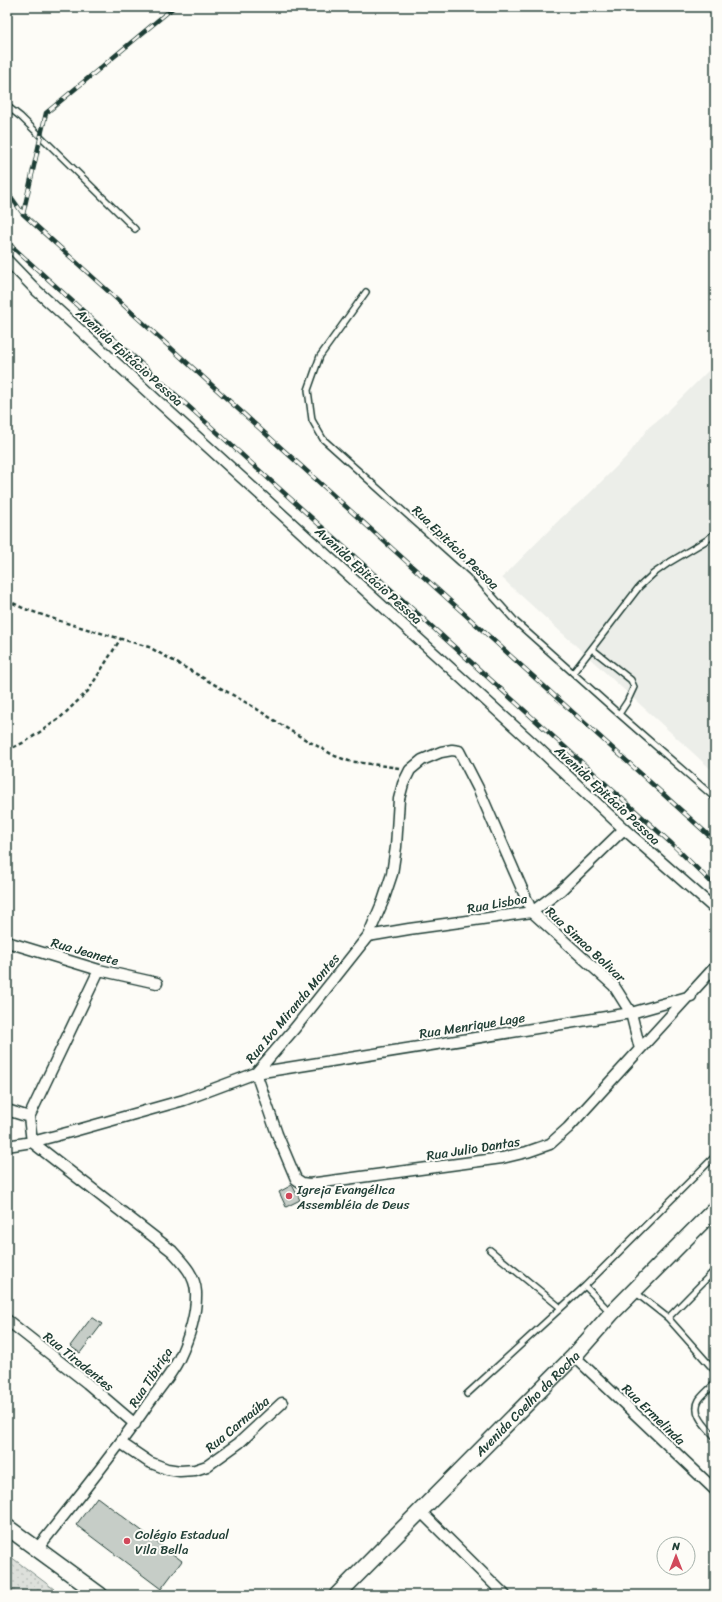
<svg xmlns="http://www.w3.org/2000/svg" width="722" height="1602" viewBox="0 0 722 1602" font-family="Sriracha,sans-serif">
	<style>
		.built { fill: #eceee9 }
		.park { fill: url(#park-dots); stroke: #7e8e88 }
		.building { fill: #c6cdc7; stroke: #1f3d34 }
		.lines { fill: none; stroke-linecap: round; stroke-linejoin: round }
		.lane-casing { stroke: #1f3d34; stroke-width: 8 }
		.street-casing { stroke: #1f3d34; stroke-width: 13 }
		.secondary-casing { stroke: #1f3d34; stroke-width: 18 }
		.path { stroke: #1f3d34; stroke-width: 2.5; stroke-dasharray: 4 3; stroke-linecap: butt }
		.lane { stroke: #fdfcf7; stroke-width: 5 }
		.street { stroke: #fdfcf7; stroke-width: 10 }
		.secondary { stroke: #fdfcf7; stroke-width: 15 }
		.rail-casing { stroke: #1f3d34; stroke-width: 4.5 }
		.rail { stroke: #fdfcf7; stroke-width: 3; stroke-dasharray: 9; stroke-linecap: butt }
		.poi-dot { fill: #d1495b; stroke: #fdfcf7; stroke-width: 1.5 }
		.labels { text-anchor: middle; stroke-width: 4; stroke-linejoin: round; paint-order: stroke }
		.street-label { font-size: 13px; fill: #1f3d34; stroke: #fdfcf7 }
		.poi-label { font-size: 13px; fill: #1f3d34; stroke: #fdfcf7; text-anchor: start }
	</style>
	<defs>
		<pattern id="park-dots" width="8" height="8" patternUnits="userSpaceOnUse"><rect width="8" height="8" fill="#dde0db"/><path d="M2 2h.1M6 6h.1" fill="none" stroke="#bdc1bd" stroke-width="1.8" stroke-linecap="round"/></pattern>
	</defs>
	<rect width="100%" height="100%" fill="#fdfcf7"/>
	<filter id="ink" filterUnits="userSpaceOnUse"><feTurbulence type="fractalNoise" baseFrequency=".025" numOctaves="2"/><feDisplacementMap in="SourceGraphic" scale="8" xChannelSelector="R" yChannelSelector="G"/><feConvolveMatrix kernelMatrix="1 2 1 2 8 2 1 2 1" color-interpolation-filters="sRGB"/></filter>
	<g filter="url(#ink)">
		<path class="built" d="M715,364V773L502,578L560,519L589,494L628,455L649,427L663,416Z"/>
		<path class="park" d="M7,1554L62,1595H7Z"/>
		<path class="building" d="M292,1185L300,1200L286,1207L279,1192Z
			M92,1317L102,1324L80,1353L70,1346Z
			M97,1497L182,1561L161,1589L76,1525Z"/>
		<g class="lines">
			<defs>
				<path id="lane" d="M7,106L21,117L135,229
					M366,292L320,356L308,390L312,420L323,439L472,573L516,622L619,714L715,798
					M592,649L631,680L634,687L627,702L619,714
					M573,673L639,587L653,574L670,562L707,540L715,533
					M490,1250L561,1308
					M635,1292L668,1318L715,1371
					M611,1313L585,1286L715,1156
					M668,1318L715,1270
					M715,1383C710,1389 703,1394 699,1400C691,1414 707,1427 715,1437
					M467,1394L585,1286"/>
				<path id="street" d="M7,260L37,291L537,747L624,829L715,909
					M368,936L409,929L532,912L561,890L624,829
					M7,942L99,970L157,983
					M691,996L631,1013L256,1073L277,1134L296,1179L302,1183L309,1184L502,1158L527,1152L550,1144L568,1128L715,967
					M7,1110L29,1117
					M7,1146L32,1142L74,1131L184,1100L256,1073L295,1028L368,936L383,901L392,874L396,847L399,799L403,784L410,770L422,760L441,752L452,750L459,751L479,790L532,912L614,986L631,1013L640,1049
					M7,1320L87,1383L135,1424
					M574,1356L715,1490
					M121,1443L149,1462L167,1469L180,1471L195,1470L207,1466L239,1443L282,1403
					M420,1511L505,1595
					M37,1549C75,1501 114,1454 148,1404C158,1390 171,1375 179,1359C189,1338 197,1316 196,1292C195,1275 183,1263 172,1251L32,1142L29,1117L99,970"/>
				<g id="secondary">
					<path d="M7,1527L100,1595"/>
					<path id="s1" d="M337,1595L574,1356L611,1314L715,1209"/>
				</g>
			</defs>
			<use href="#lane" class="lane-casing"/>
			<use href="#street" class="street-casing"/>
			<use href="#secondary" class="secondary-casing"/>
			<path class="path" d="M7,600L25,609L63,622L149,647L252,706L294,733L335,756L349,761L399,768
				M7,750L25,742L59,719L88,691L121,638"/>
			<use href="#lane" class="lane"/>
			<use href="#street" class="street"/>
			<use href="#secondary" class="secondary"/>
			<defs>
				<path id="rail" d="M7,191L23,214L715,841
					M23,214L46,113L174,7
					M7,242L672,844L715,886"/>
			</defs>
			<use href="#rail" class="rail-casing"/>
			<use href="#rail" class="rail"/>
		</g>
	</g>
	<g class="poi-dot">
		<circle cx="289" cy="1196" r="4"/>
		<circle cx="127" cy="1541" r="4"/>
	</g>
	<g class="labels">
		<g class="street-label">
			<text transform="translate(130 357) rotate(42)" y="5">Avenida Epitácio Pessoa</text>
			<text transform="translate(456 547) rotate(44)" y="5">Rua Epitácio Pessoa</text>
			<text transform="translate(369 575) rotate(42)" y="5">Avenida Epitácio Pessoa</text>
			<text transform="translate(608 795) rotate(43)" y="5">Avenida Epitácio Pessoa</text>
			<text transform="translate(497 903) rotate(-10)" y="5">Rua Lisboa</text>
			<text transform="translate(586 944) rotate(43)" y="5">Rua Simao Bolivar</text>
			<text transform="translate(85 951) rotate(16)" y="5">Rua Jeanete</text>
			<text transform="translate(292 1008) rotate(-50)" y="5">Rua Ivo Miranda Montes</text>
			<text transform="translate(472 1025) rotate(-9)" y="5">Rua Menrique Lage</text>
			<text transform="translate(473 1148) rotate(-9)" y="5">Rua Julio Dantas</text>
			<text transform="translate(79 1361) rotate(39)" y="5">Rua Tiradentes</text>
			<text transform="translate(150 1377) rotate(-57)" y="5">Rua Tibiriça</text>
			<text dy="5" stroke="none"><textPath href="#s1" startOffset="270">Avenida Coelho da Rocha</textPath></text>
			<text transform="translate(654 1414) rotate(44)" y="5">Rua Ermelinda</text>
			<text transform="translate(237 1424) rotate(-40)" y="5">Rua Carnaúba</text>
		</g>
		<g class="poi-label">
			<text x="297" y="1194">Igreja Evangélica<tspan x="297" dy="15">Assembléia de Deus</tspan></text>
			<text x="135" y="1539">Colégio Estadual<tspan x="135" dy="15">Vila Bella</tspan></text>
		</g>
	</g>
	<rect width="722" height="1602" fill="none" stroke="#fdfcf7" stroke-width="24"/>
	<rect x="12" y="12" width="698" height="1578" fill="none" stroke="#1f3d34" stroke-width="1.5" filter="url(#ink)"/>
	<g transform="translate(676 1556)"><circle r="19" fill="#fdfcf7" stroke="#a4b0a9"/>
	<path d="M0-3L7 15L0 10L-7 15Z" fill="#d1495b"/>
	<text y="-6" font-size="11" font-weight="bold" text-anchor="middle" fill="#1f3d34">N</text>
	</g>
</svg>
